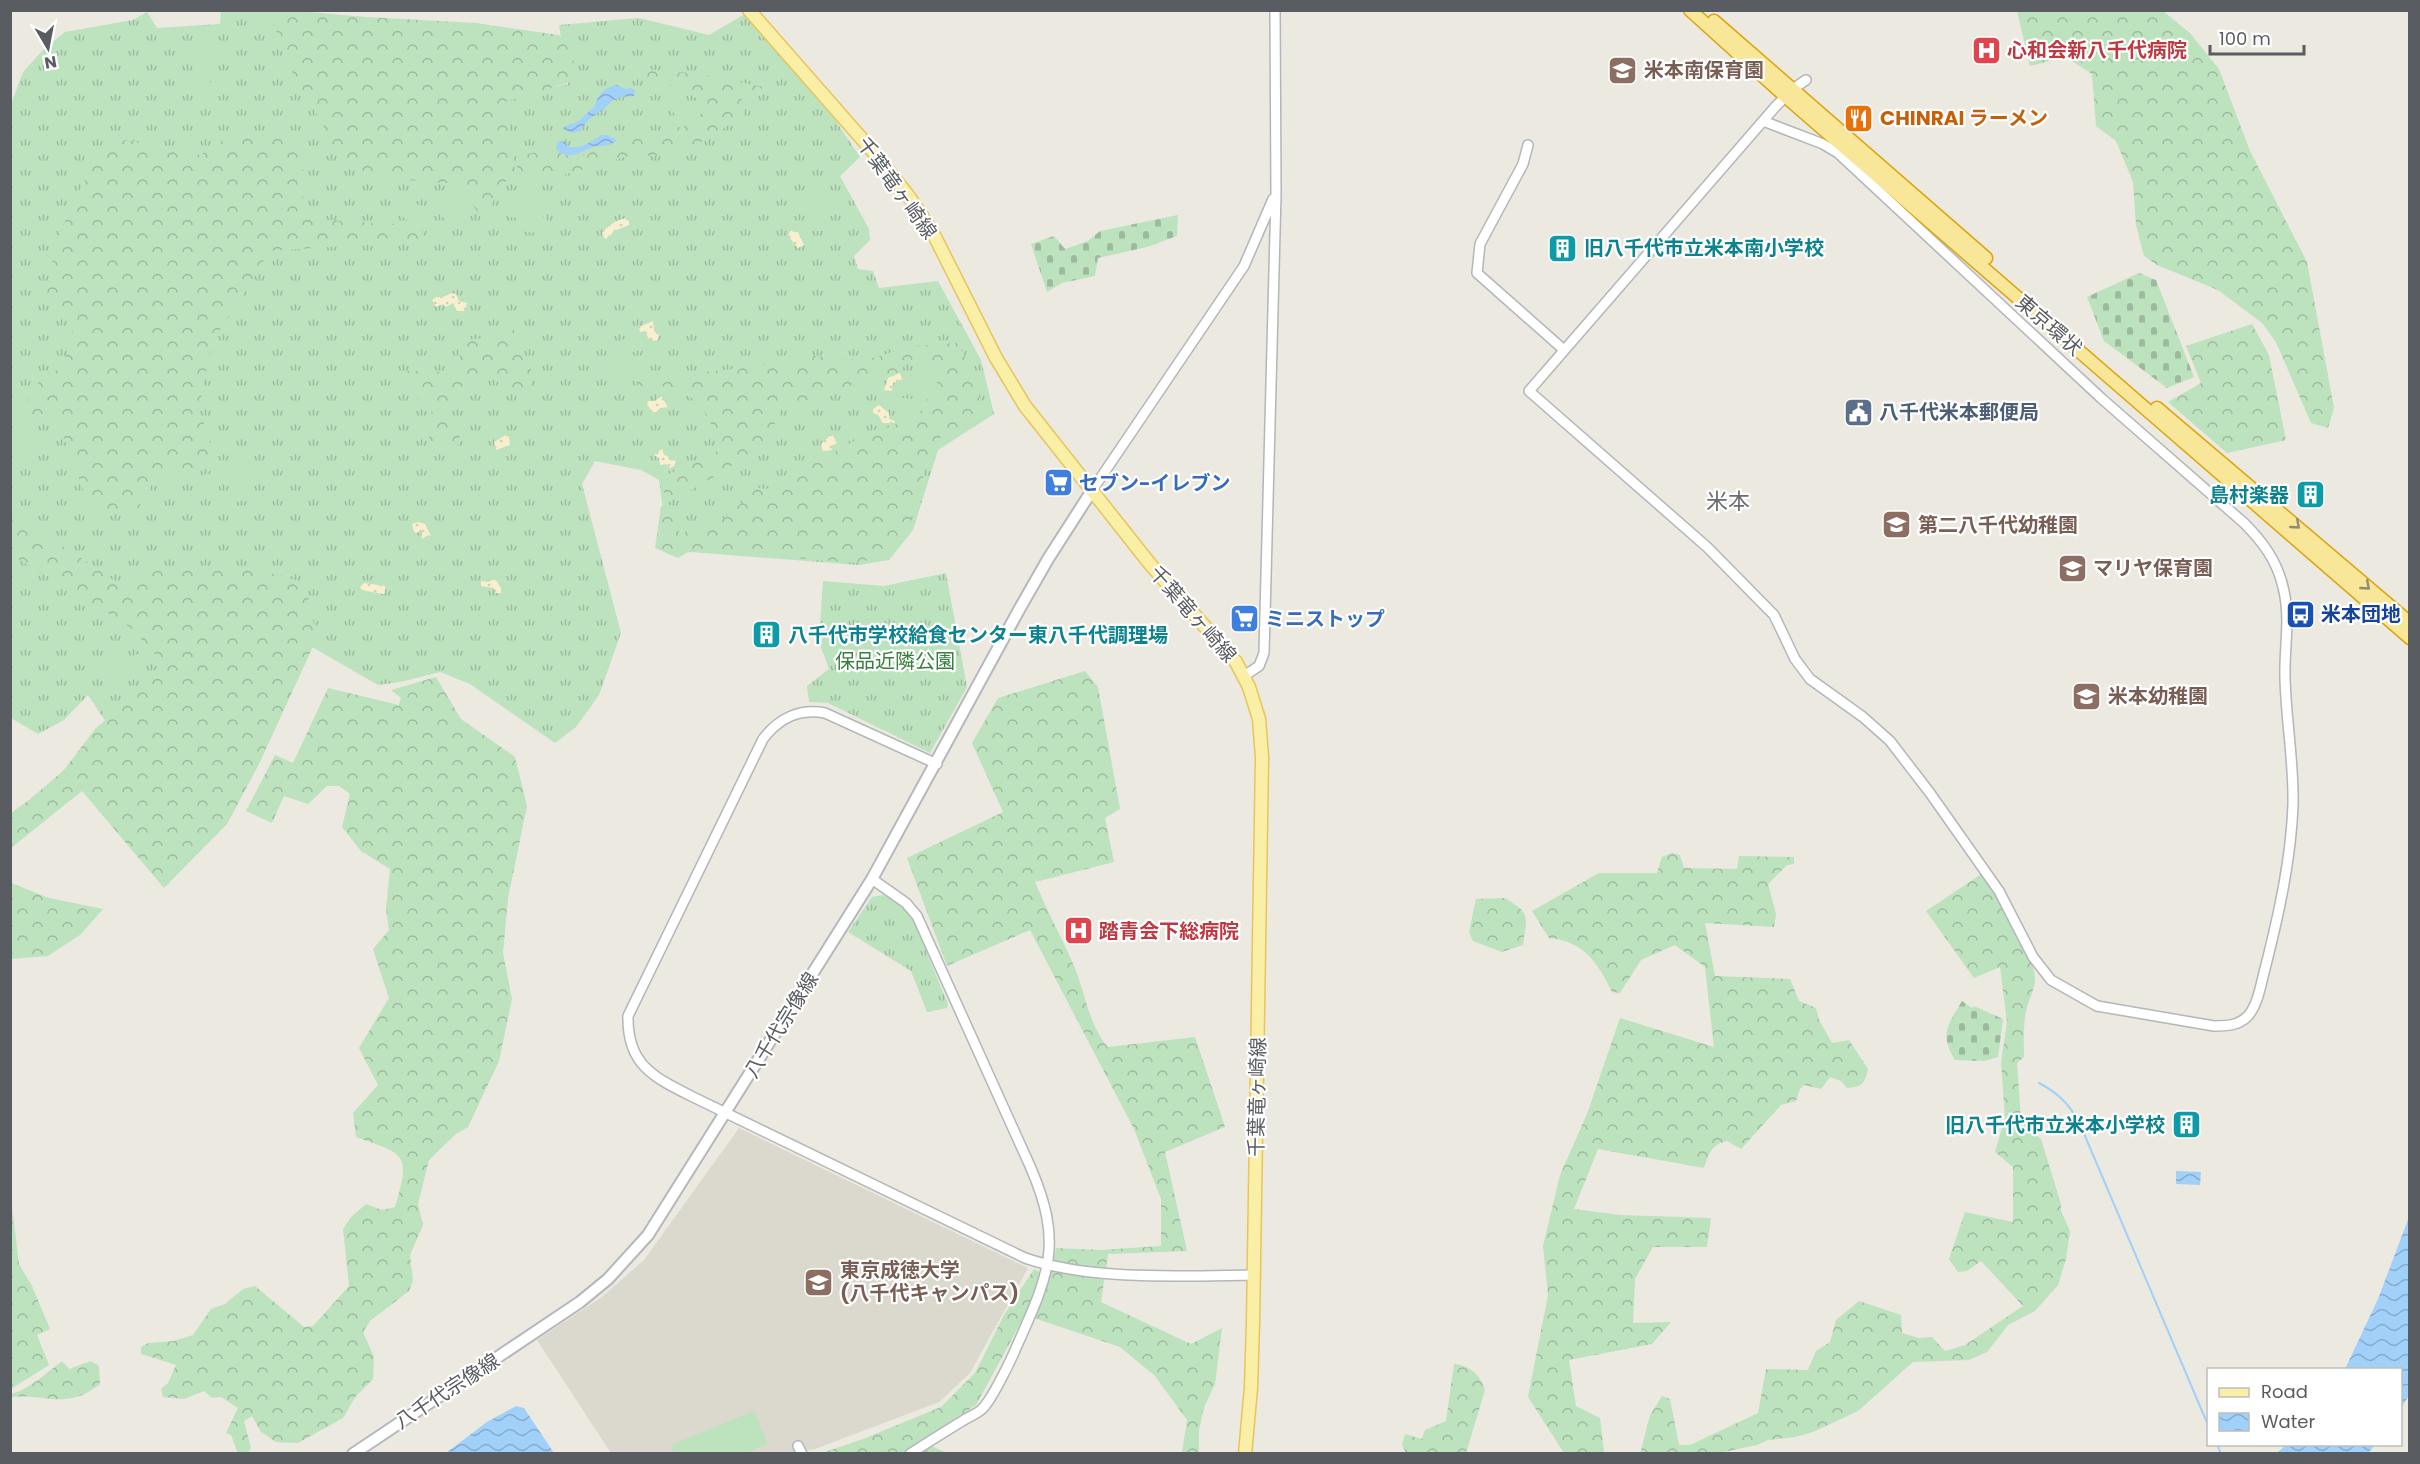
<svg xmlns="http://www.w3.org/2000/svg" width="2420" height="1464" viewBox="0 0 2420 1464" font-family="Poppins,'Noto Sans JP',sans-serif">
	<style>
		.education { fill: #dbd8ce }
		.grass { fill: url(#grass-tufts) }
		.forest { fill: url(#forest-crowns) }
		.sand { fill: url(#sand-dots) }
		.cemetery { fill: url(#cemetery-stones) }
		.pitch { fill: #bde2be }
		.water { fill: url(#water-waves) }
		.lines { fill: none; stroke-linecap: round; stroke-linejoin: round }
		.stream { stroke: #a1d0f9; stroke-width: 2 }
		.tertiary-casing { stroke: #b3b6ba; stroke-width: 12 }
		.secondary-casing { stroke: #b4b7bc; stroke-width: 14 }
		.primary-casing { stroke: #e8c55c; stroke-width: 15 }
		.trunk-casing { stroke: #dea30d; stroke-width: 15 }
		.tertiary { stroke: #fff; stroke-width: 9 }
		.secondary { stroke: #fff; stroke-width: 10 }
		.primary { stroke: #faefa6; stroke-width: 12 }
		.trunk { stroke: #f8e699; stroke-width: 12 }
		.oneway { stroke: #918c74 }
		.labels { text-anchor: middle; stroke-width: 4.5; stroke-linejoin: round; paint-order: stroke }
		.health-label { font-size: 20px; font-weight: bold; fill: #be3a42; stroke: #fff; text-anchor: start }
		.education-label { font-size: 20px; font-weight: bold; fill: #785e54; stroke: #fff; text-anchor: start }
		.food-label { font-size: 20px; font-weight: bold; fill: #c56008; stroke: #fff; text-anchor: start }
		.street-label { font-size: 20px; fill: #595c60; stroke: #fff }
		.culture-label { font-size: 20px; font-weight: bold; fill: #0d838f; stroke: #fff; text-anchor: start }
		.service-label { font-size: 20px; font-weight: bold; fill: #4e5e75; stroke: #fff; text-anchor: start }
		.shop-label { font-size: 20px; font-weight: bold; fill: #366cbe; stroke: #fff; text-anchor: start }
		.transit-label { font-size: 20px; font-weight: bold; fill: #164399; stroke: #fff; text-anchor: start }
		.park-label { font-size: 20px; fill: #387f3e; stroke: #fff }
		.quarter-label { font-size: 22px; fill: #6a6e72; stroke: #fff }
	</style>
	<defs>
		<pattern id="grass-tufts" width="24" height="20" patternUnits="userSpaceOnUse" patternTransform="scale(1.5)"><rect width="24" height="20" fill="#bde2be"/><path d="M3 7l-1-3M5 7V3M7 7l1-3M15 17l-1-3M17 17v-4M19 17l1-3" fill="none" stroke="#9dba9e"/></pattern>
		<pattern id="forest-crowns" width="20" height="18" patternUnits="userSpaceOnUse" patternTransform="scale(1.5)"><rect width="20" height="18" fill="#bde2be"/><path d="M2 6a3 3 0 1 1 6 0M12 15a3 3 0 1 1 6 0" fill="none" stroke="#9dba9e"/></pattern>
		<pattern id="sand-dots" width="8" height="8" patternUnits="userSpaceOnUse" patternTransform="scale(1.5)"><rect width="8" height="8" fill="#f7efcf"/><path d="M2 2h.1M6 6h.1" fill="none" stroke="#d6cfb4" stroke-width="1.8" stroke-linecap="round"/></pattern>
		<pattern id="cemetery-stones" width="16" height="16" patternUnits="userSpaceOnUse" patternTransform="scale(1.5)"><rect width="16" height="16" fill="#bde2be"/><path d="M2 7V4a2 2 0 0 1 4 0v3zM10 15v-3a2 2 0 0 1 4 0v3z" fill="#9dba9e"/></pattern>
		<pattern id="water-waves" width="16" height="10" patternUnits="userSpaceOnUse" patternTransform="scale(1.5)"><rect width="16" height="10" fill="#a1d0f9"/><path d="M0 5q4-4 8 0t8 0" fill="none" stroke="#86accd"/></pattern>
	</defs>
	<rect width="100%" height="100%" fill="#ebe9e0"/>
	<path class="education" d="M739,1128L1028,1268L970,1373L939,1402L815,1449L785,1454L611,1453L537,1340L602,1297L644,1260Z"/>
	<path class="grass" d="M221,11H281L491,100L568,84L559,25L639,18L709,35L745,14L834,118L860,157L840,176L869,229L870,240L854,256L858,269L873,271L879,288L938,281L981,360L994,414L938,450L913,530L889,560L859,565L691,552L669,555L659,480L641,470L595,461L582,484L621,633L599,695L576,727L555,743L470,684L440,672L400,682L378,685L300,640L106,722L88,695L64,720L38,734L11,718V104L23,72L45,48L65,32L133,20L147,12L157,28L220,24Z
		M946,573L967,687L930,753L828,703L809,702L807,686L829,669L819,642L823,581L884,586Z
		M883,895L900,903L914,922L948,1004L947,1008L927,1012L911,971L848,932L872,897Z"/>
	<path class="forest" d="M261,11H298L366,17L476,23L559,35L571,47L577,80L505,102L515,170L499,190L483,221L460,184L382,178L341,162L323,125L284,58L275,26Z
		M2017,11H2163L2190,33L2219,69L2250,151L2307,262L2334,408L2328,428L2311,423L2276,342L2262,323L2218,290L2157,265L2144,256L2136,225L2133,182L2116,141L2096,126L2092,74L2066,57L2030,66Z
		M642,68L669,72L694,73L763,87L759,92L744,95L740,102L747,123L727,126L710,139L659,156H628L550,179H518L516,156L550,150L574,157L589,154L597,148L610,147L626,137L661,131L676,126L682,128L705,111L706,103L673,86L640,78Z
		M283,129L303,161V211L309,219L422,226V241L269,251L251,283L212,342L199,409L211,446L210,461L202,468L154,481L136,512L90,508L57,419L31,422L17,415L44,374L62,369L76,319L45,300L57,239L78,193L97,159L125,140L200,155L233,134Z
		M2252,324L2269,355L2286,440L2227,453L2168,402L2201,383L2186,346Z
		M512,326L535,378L522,396C502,382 491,375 466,381L451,403L448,420L461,429L458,445L444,449L429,440L432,407L420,406L407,371H436L447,374L460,361L459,344L472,339L487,338Z
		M957,343L973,370L985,417L944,432L928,459L908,529L887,555L858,563L691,550L678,558L655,548L661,506L671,505L676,538L701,522L718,523L744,501L748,488L755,487L766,489L880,427L911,422L920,417L927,399L941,389L937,383L933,365L920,362L916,346Z
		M908,347L915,357L894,375L885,377L880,371L857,386L851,384L782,409C778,417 774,426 769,434C751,460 695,487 666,504L661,477L716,455C718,424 700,394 668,387C659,385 648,386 639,386L632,376L660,373L690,374L765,365L814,356L846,360L873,358Z
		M11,516L80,557L115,581L136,579L156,571L231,567L280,575L298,581L311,603L316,640L259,764L227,824L164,888L82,791L11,848V813L29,800L63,771L96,728L140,692L161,661L131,628L72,590L11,555Z
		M1085,671L1098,687L1120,809L1105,818L1114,862L1035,882C1047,911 1062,938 1074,966C1085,992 1089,1026 1108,1047L1195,1037L1225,1127L1165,1152L1187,1251L1108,1254L1101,1302L1191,1344L1222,1328L1215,1384L1204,1407L1199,1430V1453H1182L1187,1420L1155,1376L1120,1347L1025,1315L976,1405L920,1441L947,1453L819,1454L863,1439L941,1407L975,1373L1004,1315L1034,1269L1050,1278L1056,1248L1101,1250L1161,1246V1199L1134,1129L1030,930L947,966L907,858L1003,812L972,743L998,698Z
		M436,677L461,719L515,757L527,806L508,898L503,953L512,999L499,1061L468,1127L456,1134L429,1160L418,1204L423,1225L410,1255L413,1280L409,1291L370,1321L363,1332L374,1357L373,1379L356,1396L343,1418L298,1443L276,1442L261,1432L252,1416L244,1421L251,1448L248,1453H238L231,1435L226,1433L238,1408L221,1397L212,1398L204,1391L184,1399L163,1397L161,1389L168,1383L176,1365L141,1354V1347L148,1343L174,1341L193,1335L211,1309L225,1304L243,1289L255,1286L304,1327L313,1326L349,1286L343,1229L352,1216L366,1204L382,1210L395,1207C411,1153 406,1155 356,1137L353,1113L378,1085L359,1048L389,998L373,949L389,930L386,909L390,869L361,851L342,827L350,794L339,786H327L308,804L284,796L272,823L246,811L275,755L293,763L328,688L399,705L401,698L391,690Z
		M1672,853L1680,855L1684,868L1737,869L1739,856L1794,857V864L1787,865L1768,884L1776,914L1774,927L1705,923L1715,976L1790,979L1799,1001L1816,1008L1819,1020L1832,1043L1849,1040L1868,1069C1865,1083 1862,1087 1847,1088L1841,1081L1830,1077L1821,1089L1804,1085L1800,1089L1796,1101L1781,1105L1741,1149L1727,1141C1712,1144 1709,1153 1704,1168L1598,1149L1574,1209L1620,1215L1711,1218L1707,1247H1653L1635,1279L1633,1323L1671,1322L1652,1344L1569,1360L1576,1406L1600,1418L1604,1452L1609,1453H1564L1528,1397L1548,1295L1543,1246L1560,1175L1587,1114L1620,1018L1714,1047L1705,967L1675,945L1641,960L1620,993L1612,992C1598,963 1584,941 1549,938L1532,911L1599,873H1657L1662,857Z
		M1983,873C1998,891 2036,957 2035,980C2034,991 2028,1001 2026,1011C2023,1026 2024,1042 2024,1057L2017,1063L2021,1119L2041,1139L2061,1204V1211L2070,1231L2066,1259L2058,1285L2035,1311L2008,1325L1987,1352L1969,1360L1913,1362L1858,1411L1813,1432L1795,1437L1768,1440L1757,1445L1719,1453L1640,1454L1650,1415L1662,1396L1670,1399L1679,1445H1690L1758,1413L1766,1369L1808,1370L1816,1351L1830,1342L1836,1320L1859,1301L1901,1315L1902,1333L1919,1338L1932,1337L1945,1351L1965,1345L2023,1306L1981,1261L1967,1271L1958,1272L1949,1259L1965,1212L2013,1222V1167L1995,1152L2005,1118L2001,1062L2007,1022L2000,967L1974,978L1926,911Z
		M11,883L49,898L103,909L80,935L48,956L11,959Z
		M1505,898C1531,914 1527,915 1523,945L1502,952L1473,941L1469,932L1476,899Z
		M11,1199L19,1264L32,1286L50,1329L37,1335L49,1365L11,1389Z
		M62,1361L69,1369L91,1361L99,1366L100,1384C66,1411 48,1393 11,1397V1394C28,1390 48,1372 62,1361Z
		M1454,1364C1469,1365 1481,1375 1485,1390L1466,1453H1406L1402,1445L1405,1434L1422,1439L1425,1430L1446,1421Z"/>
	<path class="sand" d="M626,218L629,221V225L614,231L609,237L605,239L602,233C608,225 617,220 626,218Z
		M790,231L798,232L804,245L798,248L788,236Z
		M452,293L456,294L459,301L467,303L465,311H457L453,303L446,307L443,304L436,307L432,300L436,297H443Z
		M653,321L654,331L659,335L658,340L653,341L648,338L646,331L640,332L639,327Z
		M900,373L902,379L893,383L892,391L884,390L888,378Z
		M661,396L668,407L660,408L656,412H652L647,404L648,401H655Z
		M879,405L889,413V419L895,421L894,423H883L878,415L873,413V409Z
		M832,434L837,443L831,446L832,450L823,451L821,444Z
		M506,435L509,437L510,445L496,450L494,442Z
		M662,449L664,455L668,456L669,460L676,461L674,466L670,468L666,464L660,465L659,458L654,455Z
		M418,522L425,524L431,536L428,535L422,539L421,529L417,533L414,532L412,524Z
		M495,579L501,588V593H495L494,588L481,586V581L488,582Z
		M364,583L385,586V593L383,594L362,590L360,587Z"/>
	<path class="cemetery" d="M1178,215L1177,236L1147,247L1098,258L1095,276L1062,283L1047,292L1031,244L1054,236L1065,249L1088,241L1100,231Z
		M2139,273L2156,280L2194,377L2167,388L2104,341L2087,297Z
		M1962,1001L1972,1008L1974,1006L2003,1019L1998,1057L1984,1061L1955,1060C1939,1034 1948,1025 1962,1001Z"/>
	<path class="pitch" d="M197,44L212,47L216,52V59L207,67H193L186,62L185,51Z
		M203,73L208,77L211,85C204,96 191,101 184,88C187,78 193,74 203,73Z
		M672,97L682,99L688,103V115L685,118H679L666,106L665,101Z
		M823,184L829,187L834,202C824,211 814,210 806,198L808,193Z
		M523,192L536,195L540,201L539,206L518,218L510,217L506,209C508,198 512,195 523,192Z
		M451,195C463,198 468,204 464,216C453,222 443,221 436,210L438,199Z
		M410,203L429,207L426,217L409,222L400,214L403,205Z
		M825,213L829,225L824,231H816L810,226L809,219L813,215Z
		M534,215C541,215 545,215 548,222C543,233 536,233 525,232L523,224Z
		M636,335L643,339V349L630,353L623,351L621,340Z
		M601 365a12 12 0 1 1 24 0a12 12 0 1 1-24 0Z
		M923,368L931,371C939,391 924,394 908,390L905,384C909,374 914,371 923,368Z
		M904,398L915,399L919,409L915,418C903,419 899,417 894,406L896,400Z
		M17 438a12 12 0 1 1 24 0a12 12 0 1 1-24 0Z
		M245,467L250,472L254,486L248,499L237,502C230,491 230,481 237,470Z
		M195 486a12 12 0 1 1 24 0a12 12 0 1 1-24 0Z
		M137,654L145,658C147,669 143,676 131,675L128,670V659Z
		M114,662L124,666L127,677L125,687L116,692L107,686L104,674L106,666Z
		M754,1411L768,1444L745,1453H674L671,1445Z"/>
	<path class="water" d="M617,85L625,89L631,88L635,91L634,96L621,97L612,101L604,109L588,120L580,131L573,133L562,129C567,124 571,125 577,122C583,118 587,112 594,108C597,96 604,87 617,85Z
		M601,135H607L617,140C611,146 607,145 599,146C584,147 573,164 556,149L558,141L565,142L569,147C583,148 590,143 601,135Z
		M2176,1171L2201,1172L2200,1185L2176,1184Z
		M2409,1217L2410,1394L2401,1408L2400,1370L2345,1369L2378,1299Z
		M516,1406L524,1408L554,1453H446L487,1422Z
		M2286,1445V1444L2375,1445L2368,1453H2277Z"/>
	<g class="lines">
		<path class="stream" d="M2039,1083C2058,1093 2069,1104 2079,1122L2208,1425
			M2217,1444L2221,1454"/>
		<defs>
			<path id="tertiary" d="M1763,121L1823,144L1838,153L2101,398L2244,523C2263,542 2277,561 2283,587C2291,618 2284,647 2285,678C2286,720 2294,762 2293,805C2291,859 2279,913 2266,965C2261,982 2259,1003 2248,1016C2238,1026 2226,1026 2214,1026L2097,1006L2051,980L2033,957L1999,891L1930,793L1890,741L1863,717L1810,679L1795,659L1774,615L1707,547L1529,391L1776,106L1793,89L1806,80
				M1528,145L1523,164L1480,244L1477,273L1564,350
				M1091,492L1244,266L1273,199
				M1244,676L1259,666L1264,653L1276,194L1275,10
				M937,764L825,713C799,708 778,719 763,739L628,1016C627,1064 653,1077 691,1096L1025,1258C1091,1281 1183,1276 1253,1275
				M872,879L906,903L917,916L1030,1166C1064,1244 1049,1274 1016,1348C1011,1360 992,1399 983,1408C979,1413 970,1416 964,1420C946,1431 928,1442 910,1454
				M798,1446L802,1454"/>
			<path id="secondary" d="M353,1454L580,1302L608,1279L648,1235L872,879L1020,608L1048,559L1091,492"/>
			<path id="primary" d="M749,10L876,155L910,198L933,233L996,358L1025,406L1150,564L1236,662L1249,687L1259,719L1262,757L1253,1323L1251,1388L1245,1454"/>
			<path id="trunk" d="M1690,10L1785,96L2410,638
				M1714,21L1986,258
				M2157,408L2410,623"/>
		</defs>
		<use href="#tertiary" class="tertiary-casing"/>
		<use href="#secondary" class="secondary-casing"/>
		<use href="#primary" class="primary-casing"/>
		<use href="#trunk" class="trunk-casing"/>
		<use href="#tertiary" class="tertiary"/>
		<use href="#secondary" class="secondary"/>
		<use href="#primary" class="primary"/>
		<use href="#trunk" class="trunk"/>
	</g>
	<defs><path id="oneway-chevron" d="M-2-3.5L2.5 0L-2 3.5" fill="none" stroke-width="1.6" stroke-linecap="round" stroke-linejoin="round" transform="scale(1.5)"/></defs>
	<g class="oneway">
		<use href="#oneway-chevron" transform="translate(2296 525) rotate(41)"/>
		<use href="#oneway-chevron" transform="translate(2366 586) rotate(41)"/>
	</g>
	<defs>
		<symbol id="hospital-square" viewBox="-11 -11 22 22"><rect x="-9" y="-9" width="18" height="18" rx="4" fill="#e0444e" stroke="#fff"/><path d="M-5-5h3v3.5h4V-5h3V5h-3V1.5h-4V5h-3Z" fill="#fff"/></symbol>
		<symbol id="school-square" viewBox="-11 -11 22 22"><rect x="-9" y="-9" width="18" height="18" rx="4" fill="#8d6e63" stroke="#fff"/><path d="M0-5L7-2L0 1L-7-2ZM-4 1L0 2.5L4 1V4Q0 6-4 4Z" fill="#fff"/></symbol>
		<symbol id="restaurant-square" viewBox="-11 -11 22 22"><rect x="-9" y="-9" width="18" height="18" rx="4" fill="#e8710a" stroke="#fff"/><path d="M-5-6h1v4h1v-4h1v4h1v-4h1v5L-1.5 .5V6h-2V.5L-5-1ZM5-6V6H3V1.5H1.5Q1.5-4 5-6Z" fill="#fff"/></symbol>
		<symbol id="building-square" viewBox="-11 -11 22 22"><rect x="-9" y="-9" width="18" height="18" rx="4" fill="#0f9aa8" stroke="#fff"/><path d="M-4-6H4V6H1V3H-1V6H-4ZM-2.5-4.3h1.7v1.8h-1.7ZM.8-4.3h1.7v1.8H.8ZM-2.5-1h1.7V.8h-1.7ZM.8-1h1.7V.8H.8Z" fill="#fff"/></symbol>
		<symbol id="civic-square" viewBox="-11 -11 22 22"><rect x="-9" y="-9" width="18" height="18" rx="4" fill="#5c6f8a" stroke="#fff"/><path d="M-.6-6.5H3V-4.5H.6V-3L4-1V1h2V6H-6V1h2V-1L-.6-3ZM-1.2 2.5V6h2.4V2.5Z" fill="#fff"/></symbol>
		<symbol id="supermarket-square" viewBox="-11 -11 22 22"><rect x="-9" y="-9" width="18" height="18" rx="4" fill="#3f7fe0" stroke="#fff"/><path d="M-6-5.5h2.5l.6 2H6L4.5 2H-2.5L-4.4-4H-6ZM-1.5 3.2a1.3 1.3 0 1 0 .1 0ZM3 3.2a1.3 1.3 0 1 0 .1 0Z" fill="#fff"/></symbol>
		<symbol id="bus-square" viewBox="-11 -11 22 22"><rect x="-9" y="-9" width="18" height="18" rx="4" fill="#1a4fb4" stroke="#fff"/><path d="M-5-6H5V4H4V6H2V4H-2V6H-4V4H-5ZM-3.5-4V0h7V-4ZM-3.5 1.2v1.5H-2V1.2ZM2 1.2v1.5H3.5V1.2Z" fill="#fff"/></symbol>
		<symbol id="university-square" viewBox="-11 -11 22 22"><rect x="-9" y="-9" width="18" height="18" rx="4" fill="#8d6e63" stroke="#fff"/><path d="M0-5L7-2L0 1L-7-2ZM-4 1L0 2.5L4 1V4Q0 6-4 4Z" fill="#fff"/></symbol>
	</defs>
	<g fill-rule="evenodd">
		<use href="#hospital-square" x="1970" y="34" width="33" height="33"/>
		<use href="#school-square" x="1606" y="54" width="33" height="33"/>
		<use href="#restaurant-square" x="1842" y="102" width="33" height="33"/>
		<use href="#building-square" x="1546" y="232" width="33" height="33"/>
		<use href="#civic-square" x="1842" y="396" width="33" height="33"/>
		<use href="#supermarket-square" x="1042" y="466" width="33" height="33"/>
		<use href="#building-square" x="2294" y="478" width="33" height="33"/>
		<use href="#school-square" x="1880" y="508" width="33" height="33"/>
		<use href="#school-square" x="2056" y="552" width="33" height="33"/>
		<use href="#bus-square" x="2284" y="598" width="33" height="33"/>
		<use href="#supermarket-square" x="1228" y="602" width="33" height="33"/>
		<use href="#building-square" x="750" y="618" width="33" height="33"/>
		<use href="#school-square" x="2070" y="680" width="33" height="33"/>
		<use href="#hospital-square" x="1062" y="914" width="33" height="33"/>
		<use href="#building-square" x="2170" y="1108" width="33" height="33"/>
		<use href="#university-square" x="802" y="1266" width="33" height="33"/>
	</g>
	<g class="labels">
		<g class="health-label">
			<text x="2007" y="57">心和会新八千代病院</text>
			<text x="1099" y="938">踏青会下総病院</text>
		</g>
		<g class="education-label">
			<text x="1644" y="77">米本南保育園</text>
			<text x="1918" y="532">第二八千代幼稚園</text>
			<text x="2093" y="575">マリヤ保育園</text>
			<text x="2108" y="703">米本幼稚園</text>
			<text x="840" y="1277">東京成徳大学<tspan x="840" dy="23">(八千代キャンパス)</tspan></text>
		</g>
		<g class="food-label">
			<text x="1880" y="125">CHINRAI ラーメン</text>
		</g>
		<g class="street-label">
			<text transform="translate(897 188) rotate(54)" y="7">千葉竜ヶ崎線</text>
			<text transform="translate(2049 325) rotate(41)" y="7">東京環状</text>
			<text transform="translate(1193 614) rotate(49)" y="7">千葉竜ヶ崎線</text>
			<text transform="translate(781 1025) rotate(-58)" y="7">八千代宗像線</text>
			<text transform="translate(1257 1097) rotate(-89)" y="7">千葉竜ヶ崎線</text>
			<text transform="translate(447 1391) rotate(-33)" y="7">八千代宗像線</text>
		</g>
		<g class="culture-label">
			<text x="1584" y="255">旧八千代市立米本南小学校</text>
			<text x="2289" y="502" text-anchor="end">島村楽器</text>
			<text x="788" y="642">八千代市学校給食センター東八千代調理場</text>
			<text x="2165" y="1132" text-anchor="end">旧八千代市立米本小学校</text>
		</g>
		<g class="service-label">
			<text x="1879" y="419">八千代米本郵便局</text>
		</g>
		<g class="shop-label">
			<text x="1079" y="490">セブン-イレブン</text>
			<text x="1265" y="626">ミニストップ</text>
		</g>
		<g class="transit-label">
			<text x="2321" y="621">米本団地</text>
		</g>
		<g class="park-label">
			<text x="895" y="668">保品近隣公園</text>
		</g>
		<g class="quarter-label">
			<text x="1728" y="509">米本</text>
		</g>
	</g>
	<rect width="2420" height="1464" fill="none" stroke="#595c60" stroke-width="24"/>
	<rect x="2207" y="1368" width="195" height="78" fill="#ffffff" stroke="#bdbebf" stroke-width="1.5"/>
	<rect x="2219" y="1388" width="30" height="9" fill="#faefa6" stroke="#bdbebf" stroke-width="1.5"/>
	<text x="2261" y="1398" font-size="18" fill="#595c60">Road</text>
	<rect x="2219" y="1413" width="30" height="18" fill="url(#water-waves)" stroke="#bdbebf" stroke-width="1.5"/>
	<text x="2261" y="1428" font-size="18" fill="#595c60">Water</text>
	<g transform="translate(48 48) rotate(170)" stroke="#ffffff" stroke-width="4.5" paint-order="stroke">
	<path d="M0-4.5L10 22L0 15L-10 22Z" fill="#595c60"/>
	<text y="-9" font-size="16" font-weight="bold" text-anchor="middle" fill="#595c60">N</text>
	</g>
	<path d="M2210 45v9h94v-9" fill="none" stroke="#595c60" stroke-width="3"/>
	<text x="2219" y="45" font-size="18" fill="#595c60" stroke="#ffffff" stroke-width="4.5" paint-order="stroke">100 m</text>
</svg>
